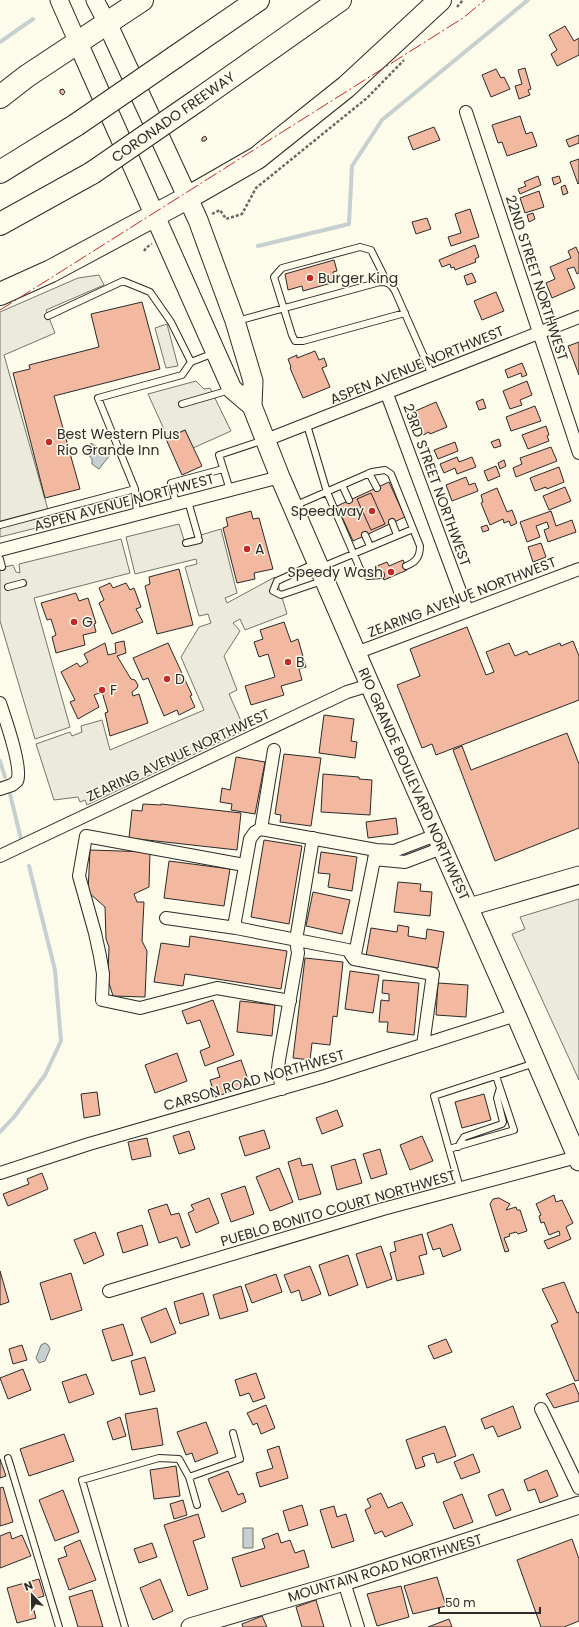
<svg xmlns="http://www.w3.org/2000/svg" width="579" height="1627" viewBox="0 0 579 1627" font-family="Poppins,sans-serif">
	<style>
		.parking { fill: #eceadb; stroke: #74746e }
		.water { fill: #c7d0d0; stroke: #74746e }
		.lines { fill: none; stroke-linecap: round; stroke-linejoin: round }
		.stream { stroke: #c7d0d0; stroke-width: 4 }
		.building { fill: #f2b8a0; stroke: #2b2b2b }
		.lane-casing { stroke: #2b2b2b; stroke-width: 8 }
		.street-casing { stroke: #2b2b2b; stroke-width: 14 }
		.secondary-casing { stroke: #2b2b2b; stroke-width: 19 }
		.primary-casing { stroke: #2b2b2b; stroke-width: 21 }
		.highway-casing { stroke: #2b2b2b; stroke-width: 24 }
		.path { stroke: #6a6964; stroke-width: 2.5; stroke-dasharray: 3 2; stroke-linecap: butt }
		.lane { stroke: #fdfbea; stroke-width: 6 }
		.street { stroke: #fdfbea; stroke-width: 12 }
		.secondary { stroke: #fdfbea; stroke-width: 17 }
		.primary { stroke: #fdfbea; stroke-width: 19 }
		.highway { stroke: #fdfbea; stroke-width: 22 }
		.highway-bridge-casing { stroke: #2b2b2b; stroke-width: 24; stroke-linecap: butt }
		.highway-bridge { stroke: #fdfbea; stroke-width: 22 }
		.power { stroke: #c62828; stroke-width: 1; stroke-dasharray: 14 3 2 3; stroke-linecap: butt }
		.poi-dot { fill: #c62828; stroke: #fdfbea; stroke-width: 1.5 }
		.labels { text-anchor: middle; stroke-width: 3; stroke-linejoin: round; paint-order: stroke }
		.street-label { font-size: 14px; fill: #2b2b2b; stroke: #fdfbea }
		.poi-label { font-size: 14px; fill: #2b2b2b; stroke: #fdfbea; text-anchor: start }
	</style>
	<rect width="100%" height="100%" fill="#fdfbea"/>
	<path class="parking" d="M99,275L104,285L46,310L55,333L4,355L52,524L0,537V312L78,278Z
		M167,324L178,366L166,368L155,328Z
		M196,381L204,389L210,388L231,431L193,448L185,430L168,438L148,394Z
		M179,524L184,540L221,529L237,593L225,598L227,603L275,577L277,581L287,614L245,630L240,619L233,623L240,631L224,656L237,690L229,694L245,730L87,805L85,800L80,802L78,797L54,800L36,744L70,732L72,736L82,732L81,726L102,720L110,750L204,710L181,657L199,627L211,623L208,614L199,616L185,567L197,564L196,559L135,574L126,537Z
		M121,539L130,573L34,598L70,727L35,739L0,621V568L13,565L16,572L20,573L19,564Z
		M579,899V1080L512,934L525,929L520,917Z"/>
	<path class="water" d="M91,443L110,455L99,469L92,464V459L85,451Z
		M45,1343L48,1345L50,1349L45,1361L39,1363L36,1358L41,1345Z
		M243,1528H253V1548H243Z"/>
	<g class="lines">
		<path class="stream" d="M0,42L33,19
			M258,246L349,224L352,166L382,120L528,0
			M0,761L5,777
			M10,794L21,839
			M0,1132L14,1117L45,1075L61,1041L55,970L29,866"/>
	</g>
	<path class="building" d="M565,26L574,41L579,38V55L557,66L551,54L557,50L549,35Z
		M525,68L531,89L528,90L530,95L519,99L515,86L522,84L518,70Z
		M496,69L501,78L504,77L510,89L491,97L482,75Z
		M63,89L65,92L63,95L60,93V90Z
		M520,116L526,134L532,132L537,146L507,156L502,142L498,143L492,125Z
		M434,127L440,140L413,150L408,137Z
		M579,135V143L569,147L566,140Z
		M205,136L207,139L205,141H202V138Z
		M579,159V183L578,184L570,162Z
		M538,176L541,185L520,194L518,189L526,186L524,182Z
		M559,176L561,182L554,185L552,178Z
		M565,185L568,193L563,195L561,187Z
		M539,191L544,207L525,213L520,198Z
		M470,209L479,237L451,246L448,237L461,233L455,214Z
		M533,213L535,219L529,222L527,215Z
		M427,218L431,229L416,234L412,222Z
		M475,245L479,257L475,259L476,262L455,270L454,267L451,268L450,264L442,267L439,260Z
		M576,247L579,254V273L577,274L574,267L567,269L575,288L552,298L546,283L555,279L550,267L571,258L568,251Z
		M334,260L337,271L333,272L335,282L303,291L302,286L288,290L285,274Z
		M472,273L476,282L467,285L464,276Z
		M496,292L504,311L482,320L474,301Z
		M142,302L160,369L54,396L80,489L45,498L13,373L30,369L29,365L99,347L91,314Z
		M579,342V375L568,346Z
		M315,351L319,360L324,358L327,366L322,368L330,387L303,398L290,368L291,367L288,359L297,355V358Z
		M522,363L527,375L522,377L521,373L508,378L505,370Z
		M527,381L532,395L520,400L522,405L510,409L503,391Z
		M483,399L486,408L479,410L476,402Z
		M436,402L447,427L430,434L429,432L423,435L413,412Z
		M535,406L541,421L511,431L506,417Z
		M546,426L549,435L547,436L549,441L528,449L522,435Z
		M185,430L202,466L182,475L166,439Z
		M499,439L501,446L494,448L491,442Z
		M455,442L458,451L438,459L434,450Z
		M551,447L557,461L516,477L513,468L522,464L520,458Z
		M457,457L459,462L472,457L476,467L457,474L455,468L444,473L440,464Z
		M504,460L506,466L500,469L498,463Z
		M496,466L500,476L488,481L484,471Z
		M559,467L564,482L547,489L546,487L535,491L530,478Z
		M466,477L469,485L475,483L478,491L452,501L446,485Z
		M389,482L405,517L353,541L337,506Z
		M565,487L571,501L549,510L543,496Z
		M497,488L507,512L512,510L517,523L511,526L509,521L504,523L503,519L490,525L481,503L483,502L481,495Z
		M371,493L385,524L371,530L357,499Z
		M251,511L253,519L259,518L273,569L254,573L255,579L237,583L223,528L228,526L226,518Z
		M551,511L556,526L572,520L576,532L548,542L544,530L549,528L547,522L536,526L540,537L527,542L520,522Z
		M487,525L489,530L483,532L481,527Z
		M541,543L546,557L533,562L528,547Z
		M403,560L407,570L384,580L377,566L387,562L389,566Z
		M179,569L193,625L157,634L145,586L150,584L149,577Z
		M110,583L113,588L126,583L130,590L134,588L141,607L136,609L143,622L112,634L99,603L104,600L99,588Z
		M76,593L79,601L88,598L96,623L94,624L96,632L83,635L85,645L56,653L52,637L56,635L51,619L47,620L41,603Z
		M284,622L291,642L298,639L306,667L299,669L302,680L281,686L284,695L251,705L245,686L275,677L268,654L259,657L254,642L263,639L260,630Z
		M467,627L486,675L494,672L486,652L509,643L515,656L527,651L529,655L560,643L561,646L573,641L579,656V700L436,755L432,744L422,748L397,685L420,676L410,649Z
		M124,641L126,653L117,656L131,679L135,680L138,685L137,688L132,692L133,696L139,694L148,723L110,736L105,713L108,712L102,692L94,695L99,707L78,719L70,702L75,700L61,672L77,663L80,667L88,662L84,654L105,643L108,655L116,653L115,643Z
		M168,643L192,695L190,696L195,707L179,715L177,710L164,716L148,678L143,680L133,658Z
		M324,715L354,719L351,741L357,742L355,758L319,753Z
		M567,733L579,764V828L495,861L453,750L462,746L471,770Z
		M284,754L321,758L311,826L280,822L281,815L275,814Z
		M236,757L265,762L255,814L231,810L232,804L220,802L222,788L230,790Z
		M323,774L359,777V779L372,780L370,815L321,812Z
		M143,804L161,805V804L241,813L237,850L129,838L132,810L142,811Z
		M396,818L398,834L368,838L366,822Z
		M264,840L302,846L289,924L251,917Z
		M90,850L150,852L149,887L134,894L137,902H144L142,941L147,951L145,997L113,996L109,983L108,973L109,947L106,939L105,907L88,892Z
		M321,852L357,857L352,891L328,887L330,874L318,873Z
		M169,861L230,869L224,906L164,898Z
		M398,882L421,884L420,891L432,892L430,916L394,912Z
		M313,892L350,900L342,934L306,926Z
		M398,925L409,927L408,936L426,939L427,929L444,932L438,968L366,956L371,928L397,932Z
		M190,936L287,951L281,989L185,974L183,986L154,982L161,943L189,947Z
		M305,958L343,962L337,1017L333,1016L330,1045L312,1043L310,1060L293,1058Z
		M350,971L379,975L373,1013L345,1009Z
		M383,980L419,983L414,1035L387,1032L388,1022H379L381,1000L389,1001V994L382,993Z
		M438,983L468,985L466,1017L436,1015Z
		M213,1000L234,1055L205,1066L200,1051L210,1047L200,1020L187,1024L182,1011Z
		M240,1001L275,1005L272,1036L237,1032Z
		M177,1053L187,1081L155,1093L145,1065Z
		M241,1060L250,1085L215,1097L210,1080L220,1077L217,1068Z
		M97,1092L100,1115L84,1118L81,1094Z
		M484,1094L491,1120L462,1128L455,1102Z
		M337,1110L343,1126L322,1134L316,1118Z
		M264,1130L270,1148L245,1156L239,1137Z
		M189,1131L195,1149L179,1154L173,1136Z
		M422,1136L433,1161L410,1170L400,1145Z
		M147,1138L151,1156L132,1160L128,1142Z
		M380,1149L387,1174L371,1179L363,1154Z
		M300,1158L302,1166L312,1164L321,1194L299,1200L288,1162Z
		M355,1159L362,1183L337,1190L331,1166Z
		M279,1168L293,1202L270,1211L256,1177Z
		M42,1173L48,1189L8,1206L3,1194L29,1184L27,1179Z
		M245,1186L254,1214L231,1222L221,1194Z
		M554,1195L556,1202L562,1200L573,1223L566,1227L571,1239L548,1249L544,1241L560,1235L559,1231L549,1235L544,1222L541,1223L539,1216L541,1215L536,1204Z
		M209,1198L219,1223L196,1233L188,1213L194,1210L191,1205Z
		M499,1198L510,1204L506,1210L516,1207L517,1210H520L527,1231L518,1234L516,1232L509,1234L510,1236L504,1238L509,1251L505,1252L490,1204L493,1199Z
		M167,1204L171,1215L179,1213L190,1245L181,1248L177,1237L159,1243L148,1210Z
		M452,1224L461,1250L443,1257L440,1248L433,1250L427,1233Z
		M142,1225L148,1245L123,1253L117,1233Z
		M95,1232L104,1255L84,1264L74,1240Z
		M422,1234L427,1254L419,1256L424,1274L397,1281L390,1253L396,1251L394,1242Z
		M381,1246L392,1279L367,1288L356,1254Z
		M348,1255L358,1285L329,1296L319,1265Z
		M310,1266L321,1294L302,1301L299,1290L291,1293L284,1275Z
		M0,1271L9,1302L0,1305Z
		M71,1273L82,1310L51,1320L40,1283Z
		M276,1274L282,1292L252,1303L245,1285Z
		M564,1282L577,1313L579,1312V1380L575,1381L551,1325L558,1322L542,1289Z
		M241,1286L248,1311L220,1319L213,1295Z
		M203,1293L209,1315L180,1324L174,1302Z
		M166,1308L176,1333L151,1343L141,1318Z
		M123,1324L133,1355L112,1361L102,1330Z
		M446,1339L452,1352L434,1359L428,1346Z
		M22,1345L27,1360L13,1364L9,1349Z
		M145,1357L155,1391L140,1395L131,1361Z
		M23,1369L31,1390L8,1399L0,1378Z
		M256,1373L265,1398L253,1402L249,1393L240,1396L235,1380Z
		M86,1374L94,1394L69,1403L62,1382Z
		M574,1383L579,1395V1401L554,1408L546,1394Z
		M266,1405L275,1428L261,1434L257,1423L253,1425L247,1413Z
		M513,1406L521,1428L498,1437L493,1426L485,1429L481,1419Z
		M157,1408L163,1445L132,1450L125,1414Z
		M120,1417L126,1436L113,1440L107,1422Z
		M206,1422L218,1453L195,1462L192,1453L186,1455L177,1432Z
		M445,1426L456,1456L437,1463L434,1453L422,1457L425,1466L416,1469L406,1440Z
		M64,1434L74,1461L29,1476L20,1449Z
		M279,1446L288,1478L260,1487L256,1473L273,1468L267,1450Z
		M473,1454L480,1472L461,1479L454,1462Z
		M0,1459L6,1476L0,1478Z
		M176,1466L180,1496L154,1499L150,1470Z
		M547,1470L558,1496L540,1503L535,1489L528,1491L524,1480Z
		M228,1471L238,1495L243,1493L246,1502L222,1512L208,1479Z
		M3,1487L13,1522L0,1526V1488Z
		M503,1489L511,1510L496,1516L488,1495Z
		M63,1490L79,1532L55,1541L39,1500Z
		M381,1493L388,1508L402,1502L413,1525L385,1537L382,1531L375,1534L365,1510L371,1507L367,1499Z
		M462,1494L473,1522L454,1529L443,1502Z
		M183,1500L187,1515L174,1519L170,1504Z
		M302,1505L308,1525L289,1531L283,1511Z
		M334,1506L337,1517L346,1514L354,1541L332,1548L320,1510Z
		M198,1514L205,1537L193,1541L208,1589L188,1596L164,1525Z
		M10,1532L12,1539L22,1535L31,1556L0,1568V1536Z
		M278,1533L281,1543L290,1540L295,1553L304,1550L309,1567L241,1587L232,1558L265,1548L262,1539Z
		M572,1539L579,1559V1621L564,1627H541L517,1560Z
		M80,1540L96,1580L69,1590L58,1559L67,1556L64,1547Z
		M152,1543L157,1557L139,1563L134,1549Z
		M437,1577L446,1606L413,1614L404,1586Z
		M39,1579L44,1596L31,1600L36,1618L17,1623L7,1588Z
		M160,1579L173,1611L153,1620L140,1588Z
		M401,1586L409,1617L377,1626L367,1594Z
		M92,1590L103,1627H78L69,1597Z
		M316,1600L324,1627H302L296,1607Z
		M262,1616L267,1627H243L242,1624Z
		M449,1619L452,1627H428Z"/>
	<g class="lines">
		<defs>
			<path id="lane" d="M387,282L371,250L360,247L282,268L274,277L292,335L295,341H303L405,313
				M48,316L123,281L150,292L171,322L191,362L214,353
				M237,321L380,282C388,282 391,284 395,291L432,375
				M182,404L230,390
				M307,425L327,492L361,571L368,576L381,575
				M369,473L377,488
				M342,485L349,500
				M135,489L137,514
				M230,490L219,455L264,440
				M188,501L198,536
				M176,504L171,483L223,469
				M294,506L372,472L385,470L391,474L420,546C420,557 416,562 406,566
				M392,522L397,535
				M0,525L135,489L98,398L182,375L191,362
				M365,535L370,546
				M186,543L199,540
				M0,559L2,567
				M316,563L277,581L273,591L281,595L322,581
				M322,567L413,529
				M8,587L23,583
				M458,1147L464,1137L502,1124L503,1122L497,1098L500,1088
				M449,1149L514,1130L496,1076
				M460,1188L434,1096L535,1063
				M8,1458L59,1627
				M189,1477L240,1459L233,1433
				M125,1627L82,1480L159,1458L179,1459L189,1477L197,1505"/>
			<path id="street" d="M466,112L579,453
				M387,394L467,610
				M266,440L579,317
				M0,550L280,477
				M356,653L579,569
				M0,703C5,718 23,769 17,781L12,785L0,789
				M261,829L376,850L394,851L436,835
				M0,856L347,692L370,685
				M374,859L405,862L442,848
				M244,865L86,836L79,876L95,933L100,956L103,974L102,1000L140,1008L217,988L290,1001
				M166,918L236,928L348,950L354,959L433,974L423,1045
				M236,928L235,921L250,839L255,832L261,829L274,750
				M354,959L376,850
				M282,1089L278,1069L279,1060L298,953L296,940L313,838
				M0,1173L89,1144L325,1076L516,1015
				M109,1291L383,1209L577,1157
				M541,1409L579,1488
				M344,1582L358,1627"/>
			<path id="secondary" d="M59,0L78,43
				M95,0L107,23
				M469,907L579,875
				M190,1627L344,1582L579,1505"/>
			<path id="primary" d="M107,23L198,220L235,321L253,381L252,406L280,477L370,685L516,1015L579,1161
				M78,43L232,389L252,406"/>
			<path id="highway" d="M175,57L258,0
				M0,97L27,76L142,0
				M198,100L340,0
				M0,172L76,125
				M0,224L92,173
				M0,294L51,271L189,197L257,158L346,87L440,0"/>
		</defs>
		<use href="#lane" class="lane-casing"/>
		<use href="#street" class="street-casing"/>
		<use href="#secondary" class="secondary-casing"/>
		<use href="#primary" class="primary-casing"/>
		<use href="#highway" class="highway-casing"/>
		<path class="path" d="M457,7L463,0
			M212,214L220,210L226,219L242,214L256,188L367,98L404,60
			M144,251L147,247L152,244"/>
		<use href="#lane" class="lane"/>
		<use href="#street" class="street"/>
		<use href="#secondary" class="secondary"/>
		<use href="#primary" class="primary"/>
		<use href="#highway" class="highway"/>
		<defs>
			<path id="highway-bridge" d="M76,125L175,57
				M92,173L198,100"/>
		</defs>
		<use href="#highway-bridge" class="highway-bridge-casing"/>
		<use href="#highway-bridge" class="highway-bridge"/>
		<path class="power" d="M0,310L463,18L485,0"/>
	</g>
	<g class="poi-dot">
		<circle cx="310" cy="278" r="4"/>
		<circle cx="49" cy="442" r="4"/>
		<circle cx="372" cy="511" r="4"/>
		<circle cx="247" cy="549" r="4"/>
		<circle cx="391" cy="572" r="4"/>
		<circle cx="74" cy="622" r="4"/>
		<circle cx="288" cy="662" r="4"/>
		<circle cx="167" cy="679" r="4"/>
		<circle cx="102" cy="690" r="4"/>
	</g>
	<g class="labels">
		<g class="street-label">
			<text transform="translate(173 117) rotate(-35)" y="5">CORONADO FREEWAY</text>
			<text transform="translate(537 278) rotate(72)" y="5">22ND STREET NORTHWEST</text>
			<text transform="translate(417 365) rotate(-22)" y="5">ASPEN AVENUE NORTHWEST</text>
			<text transform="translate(437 485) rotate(70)" y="5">23RD STREET NORTHWEST</text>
			<text transform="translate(124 502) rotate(-15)" y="5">ASPEN AVENUE NORTHWEST</text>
			<text transform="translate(462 597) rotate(-21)" y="5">ZEARING AVENUE NORTHWEST</text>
			<text transform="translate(178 755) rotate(-25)" y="5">ZEARING AVENUE NORTHWEST</text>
			<text transform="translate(414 784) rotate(66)" y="5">RIO GRANDE BOULEVARD NORTHWEST</text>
			<text transform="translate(254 1080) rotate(-16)" y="5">CARSON ROAD NORTHWEST</text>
			<text transform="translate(338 1208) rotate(-16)" y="5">PUEBLO BONITO COURT NORTHWEST</text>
			<text transform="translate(385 1568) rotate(-17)" y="5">MOUNTAIN ROAD NORTHWEST</text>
		</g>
		<g class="poi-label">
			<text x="318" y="283">Burger King</text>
			<text x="57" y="439">Best Western Plus<tspan x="57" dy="16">Rio Grande Inn</tspan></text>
			<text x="364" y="516" text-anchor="end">Speedway</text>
			<text x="255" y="554">A</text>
			<text x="383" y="577" text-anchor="end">Speedy Wash</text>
			<text x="82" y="627">G</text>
			<text x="296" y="667">B</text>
			<text x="175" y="684">D</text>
			<text x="110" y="695">F</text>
		</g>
	</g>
	<g transform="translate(32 1595) rotate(338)" stroke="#fdfbea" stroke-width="3" paint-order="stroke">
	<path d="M0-3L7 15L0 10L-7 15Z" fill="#2b2b2b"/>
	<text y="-6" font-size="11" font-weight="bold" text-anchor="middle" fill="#2b2b2b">N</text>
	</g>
	<path d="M439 1607v6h101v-6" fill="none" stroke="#2b2b2b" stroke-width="2"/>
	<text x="445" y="1607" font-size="12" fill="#2b2b2b" stroke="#fdfbea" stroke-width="3" paint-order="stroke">50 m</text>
</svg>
